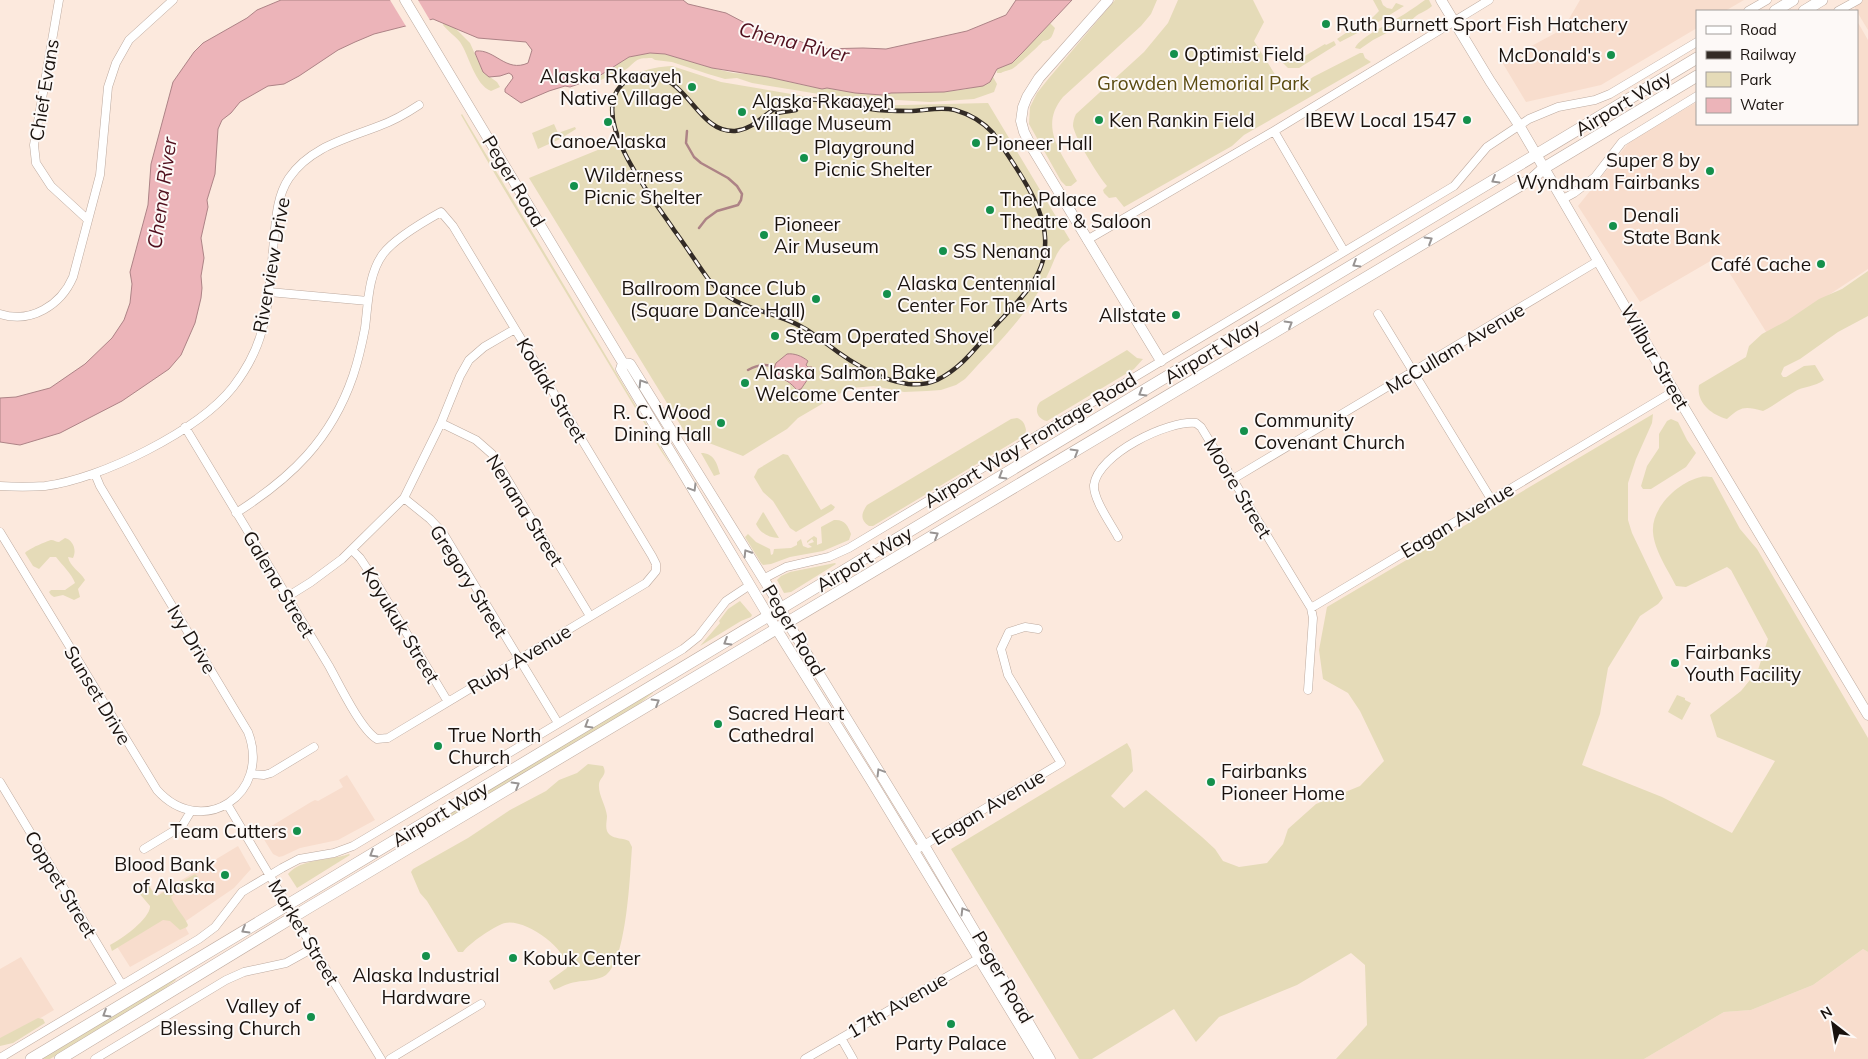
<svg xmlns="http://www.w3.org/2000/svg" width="1868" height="1059" viewBox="0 0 1868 1059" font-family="Mulish,sans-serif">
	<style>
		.built { fill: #f8ddcd }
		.green { fill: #e5dbb8 }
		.water { fill: #ecb4b9; stroke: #ad8386 }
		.pier { fill: #fce9dd }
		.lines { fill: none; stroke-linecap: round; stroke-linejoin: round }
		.stream { stroke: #ad8386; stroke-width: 2.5 }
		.street-casing { stroke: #bdaa9f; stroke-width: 9 }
		.secondary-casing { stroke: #bdaa9f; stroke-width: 11 }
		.primary-casing { stroke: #bdaa9f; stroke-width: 12 }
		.street { stroke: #fff; stroke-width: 8 }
		.secondary { stroke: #fff; stroke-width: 10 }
		.primary { stroke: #fff; stroke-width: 11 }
		.rail-casing { stroke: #332b26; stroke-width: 4.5 }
		.rail { stroke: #fdf9f7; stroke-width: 2.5; stroke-dasharray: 8; stroke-linecap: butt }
		.oneway { stroke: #989493 }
		.poi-dot { fill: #14904c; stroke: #fdf9f7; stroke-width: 2 }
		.labels { text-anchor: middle; stroke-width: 4; stroke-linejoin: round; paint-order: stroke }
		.poi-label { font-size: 19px; fill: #19120e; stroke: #fdf9f7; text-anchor: start }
		.park-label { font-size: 19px; fill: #5b4b11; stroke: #fdf9f7 }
		.street-label { font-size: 19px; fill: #19120e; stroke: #fdf9f7 }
		.water-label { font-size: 20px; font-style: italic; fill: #500f1d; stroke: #fdf9f7 }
	</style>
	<rect width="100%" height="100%" fill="#fce9dd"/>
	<path class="built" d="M1580,0H1744L1725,11H1697V28L1601,85L1526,102L1502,62L1563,29Z
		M1862,0H1868V30L1853,5Z
		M1857,21L1868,40V269L1768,335L1719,256L1640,302L1578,206L1630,141L1697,102V124H1857Z
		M347,775L375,820L338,840L300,848L283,856L279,857L273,854L260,833L311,802L315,800L318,801L343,787L339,780Z
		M238,846L251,869L234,888L183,923L189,934L130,967L116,945L171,911L160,893Z
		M1863,949L1868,952V1059H1644L1724,1012L1751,1010L1813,985Z
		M21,957L54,1010L0,1042V969Z"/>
	<path class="green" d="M1115,0H1157L1151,14L1141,26L1063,97C1038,127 1062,153 1077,181L1071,186H1066L1061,181L1029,124L1030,107L1037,93L1049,78Z
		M1178,0H1253L1264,22L1254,41L1283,87L1292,90L1297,89L1313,77L1360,53H1363L1365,58L1371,62L1244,135L1232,146L1124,207L1116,197L1109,198L1104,193L1103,190L1107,186C1098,176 1075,138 1073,126C1073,122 1074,118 1076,114L1144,52L1168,23Z
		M1373,0H1381L1383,5L1387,8L1392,9L1396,3L1404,6L1375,24L1372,18L1379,11Z
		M1425,0H1429L1432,6C1426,12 1417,13 1412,20L1373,40L1360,49L1355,48C1360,36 1397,20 1409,11C1414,8 1419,4 1425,0Z
		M1365,20L1369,27L1340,42L1337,39Z
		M444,22L454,27L470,43L483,72L497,82L500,87L491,91C475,85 469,55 460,42C456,37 448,31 443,25Z
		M1050,23L1055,28C1052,36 1052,40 1043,41C1040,45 1015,68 1012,69C1008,71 1006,70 1001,73H997V69L1012,62Z
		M1334,41L1336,45L1299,68H1288L1281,61L1283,55L1291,49L1298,60L1325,44L1326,45Z
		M650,53L665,54L712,68L733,73L759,75L812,87L827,88L879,95L891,93L944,92L967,89L975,87L990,79L992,75L997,84L994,92L974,99L930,102L897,100L874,103L752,83L737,78L725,79L708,74L672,62L655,60L652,58C633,58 638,61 625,70H620L601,80H599V77L629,57Z
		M672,66L721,82L861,106L988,103L1070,240C1056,249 1055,260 1048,274C1030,313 993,348 965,379L956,385L941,390L927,391L904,392L874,386L852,388L839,394L798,418L787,429L743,456L709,443L689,439L529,178L605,147L618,143C615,131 607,113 610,101C616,75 650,67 672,66Z
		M462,114L674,470L661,451L496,176L461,115Z
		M554,124L558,133L575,127L576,129L560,139L538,149L532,133Z
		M1868,271V316L1838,332L1800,359L1784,367L1781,374L1783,377H1786L1804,366L1815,365L1824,380C1815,387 1803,386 1794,392C1783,398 1774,406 1763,411C1745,406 1741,406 1727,419C1711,415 1696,402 1699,385L1746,357L1749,346L1762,334L1788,320L1819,299L1842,289Z
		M1127,350L1137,358L1143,359L1134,369L1047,421C1037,419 1034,409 1040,402Z
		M1653,414L1652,423L1636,459L1628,483V520L1632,533L1663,598L1658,604L1640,616L1608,668L1600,714L1582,765L1662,797L1732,833L1775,761L1717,737L1710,715L1741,691L1758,670L1768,639L1731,570L1727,567L1686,587L1676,586C1668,570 1654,550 1653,532C1651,508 1678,482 1701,477C1704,476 1709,477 1712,477L1740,529L1757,549L1868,738V952L1863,949L1813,985L1751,1010L1724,1012L1644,1059H1336L1367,1025L1365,965L1351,953L1297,985L1219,1017L1196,1042L1174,1009L1092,1059H1079L951,849L1127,743L1131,750L1133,771L1111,796L1124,808L1146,790L1202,837L1215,849L1223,861L1239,867L1267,863L1283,844L1288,829L1316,804L1360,786L1384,761L1360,711L1348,693L1323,679L1319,650L1327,607Z
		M1017,418C1023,420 1025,424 1026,430L1025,435L873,526H869C860,520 861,514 867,505L1011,419Z
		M1671,419L1678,422L1687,440L1696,453L1686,467L1651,489H1643L1641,486L1647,466L1659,448V434L1667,421Z
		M701,453C714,453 717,463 720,474L714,476Z
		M783,454L788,455L821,510L831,504L835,507L833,510L796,532L790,528L773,501L763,492L754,477L758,469Z
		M763,512L764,513L779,538C769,538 760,533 756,524Z
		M834,520C845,519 848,526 851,534L849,540L823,551L790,557L771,564L763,565L761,563L745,537L748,534L756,542L770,549L771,555L773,554L774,549L791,548L797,545V542L801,539L803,546L808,548L812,547L808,544L814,542L812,539L807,543V541L814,536L817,538V545L822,543L821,527Z
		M65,538C73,540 77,550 73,558L68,557C70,567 80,571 85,580L78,589L80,597L74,600L63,595L54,597L51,595L49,592L51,590H65L75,583C72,574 62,565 56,557H50L39,569L33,566L25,553C28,549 47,541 51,540C54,540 56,542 59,542Z
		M835,563L836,564L791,592L784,593L777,580L781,576L790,572Z
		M740,601L752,615L751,617L741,621L700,646L720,623L719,621L728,609Z
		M652,691L653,693L635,707L415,840L413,838L426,828Z
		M1677,695L1685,698V700L1691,703L1682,720L1668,712Z
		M588,764L603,766C608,775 600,777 599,784C598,795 606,805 607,816C607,822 604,830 610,835C615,839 623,838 629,841L632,847C630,874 627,959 606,975C597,981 586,980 576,982C568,983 561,987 554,990L549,981L567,968C567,948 524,918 505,923C496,925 468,944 463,952H458L427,901L420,893L411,872L413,869L468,838L510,810L546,791L559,780L577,773Z
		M349,854L350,855L297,888L288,874C302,858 329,861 349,854Z
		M195,874L199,878L180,889L171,897C175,908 184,915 188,925L187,927L180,930L170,921L163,920L112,951L110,945C121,940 151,918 150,906L139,893L140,889L148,884L155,895L157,896Z
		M175,978L176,980L152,998L50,1059H41Z
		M38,1018L43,1019L45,1023L13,1043L0,1046V1038Z"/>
	<path class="water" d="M281,0H683L688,4L726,13L747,24L770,33L799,41L820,49L863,48L886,49L967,31L1006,15L1016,0H1072L1022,53L1012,63L997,69L990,82L983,86L944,92L891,93L882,95L855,93L827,88L822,89L768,77L712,68L665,54L650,53L629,57L596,78L570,87L565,86L549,91L521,103L505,92V89L513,78L512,75L509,73L500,76L489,77L483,72L475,53L476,51C495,49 506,73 528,63L532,50L526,42L478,38L433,19L374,34L355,42L338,50L299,76L284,84L268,86L240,102L231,113L222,120L218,129L215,174L207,200L208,207L201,238L204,258L201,276L202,288L201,298L195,323L181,355L169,369L122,401L60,433L20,445L0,442V398L16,397L50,388L85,364L112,338L124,320L130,303L132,284L130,272L148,205L151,164L173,82L194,52L203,43L247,18L257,10Z
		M787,354C794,353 802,356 808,361L806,365L808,367H812V373L801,389L797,390C784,376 785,382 771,377L776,363Z"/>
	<path class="pier" d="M390,0H418L431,22L407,28Z"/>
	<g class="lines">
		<path class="stream" d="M687,131L686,143L694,157L701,163L728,178L737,186L742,194L741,200L738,205L717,211L706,219L699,228
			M748,370C757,365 765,363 774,367"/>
		<defs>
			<path id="street" d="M59,0L34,145L36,163L51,186L87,219
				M1748,11L1767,0
				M1838,11L1858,0
				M1274,131L1344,251
				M1563,199L1574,193L1595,177L1622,142L1697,96
				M1087,240L1274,131L1489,0
				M269,292L368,301
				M0,314C31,324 61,305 73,277L100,175L108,87L116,63L129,40L173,0
				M1378,314L1491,499
				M441,423L476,440L492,454L590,616
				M185,427C233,507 281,587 329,666C339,684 361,730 377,739L388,738L646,583L656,571V564L652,556L453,226L441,212C423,222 395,238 383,254C368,274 368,305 365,328C362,344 358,361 353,376C331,440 291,478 236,513
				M1233,479L1598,261
				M0,486C15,487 30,487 45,486C101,479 198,431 233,387C246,370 257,350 262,330C270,301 271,269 274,240C276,218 277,196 289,178C310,147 346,139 379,126C393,121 407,113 419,105
				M404,498L430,519L443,533L558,723
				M0,532L157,790C202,840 272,794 248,732L100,486L95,474
				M1118,537C1111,524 1093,499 1094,485C1098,454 1168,420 1196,423L1201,427L1311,608
				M352,550L360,558L374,579L448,702
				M763,579L786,567L829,557L849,548L1454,186L1487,147L1529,119L1558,107L1595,100L1610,94L1697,42
				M287,597L311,582L342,559L404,498L441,423L460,376L469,360L484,347L515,329
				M1308,690L1313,618L1311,608L1674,391
				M252,774L264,775L271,773L314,747
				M0,782L122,985
				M227,804L313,948L381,1059
				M144,849L182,826L191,811
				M914,851L1061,763L1008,675L1001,649L1009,632L1025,627L1038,629
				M841,1038L853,1059
				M0,1058L199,939L215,927L242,892L282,868L299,859L334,853L353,846L683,649L698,637L726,601L750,585
				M95,1059L226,980L244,972L286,963L313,948
				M390,1059L481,1004
				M805,1059L983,956"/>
			<path id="secondary" d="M405,0L623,363L630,364L776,599L788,623L924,845L1050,1059
				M1108,0L1039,78L1027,97L1023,107L1021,121L1024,132L1031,146L1161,361
				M1441,0L1490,81L1519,125L1674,391L1868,715
				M623,363L621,369L769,617L872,782L1040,1059"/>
			<path id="primary" d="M1775,11L1793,0
				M1804,11L1822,0
				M31,1059L1697,58
				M60,1059L308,908L1533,178L1544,168L1697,76"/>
		</defs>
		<use href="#street" class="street-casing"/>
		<use href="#secondary" class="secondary-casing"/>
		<use href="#primary" class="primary-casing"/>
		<use href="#street" class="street"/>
		<use href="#secondary" class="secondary"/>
		<use href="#primary" class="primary"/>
		<defs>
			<path id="rail" d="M646,74C689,76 697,133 735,131C757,129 768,108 788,102C815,94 844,106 871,109C883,111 897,111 909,111C925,111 939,106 955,110C969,114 983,122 993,133C1012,162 1043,202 1045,237C1046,251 1043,265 1036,277C1026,295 1009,311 995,326C977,346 962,368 937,380C928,384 918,385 908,384C879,380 849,361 827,344C818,339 811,331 802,327C768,308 737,312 709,280C697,264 686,246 674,230C654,200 595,127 617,91C624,80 634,75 646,74Z
				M777,113L796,110"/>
		</defs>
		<use href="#rail" class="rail-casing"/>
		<use href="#rail" class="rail"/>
	</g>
	<defs><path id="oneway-chevron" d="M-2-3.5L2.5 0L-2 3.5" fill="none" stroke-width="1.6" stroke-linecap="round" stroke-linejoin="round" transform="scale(1.25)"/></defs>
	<g class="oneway">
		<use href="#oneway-chevron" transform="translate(1495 180) rotate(149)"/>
		<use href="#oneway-chevron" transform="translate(1429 240) rotate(-31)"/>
		<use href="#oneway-chevron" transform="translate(1356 264) rotate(149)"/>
		<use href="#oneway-chevron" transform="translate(1289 324) rotate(-31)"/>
		<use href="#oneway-chevron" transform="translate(642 383) rotate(-122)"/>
		<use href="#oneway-chevron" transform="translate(1142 393) rotate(149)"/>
		<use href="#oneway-chevron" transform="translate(1075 452) rotate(-31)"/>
		<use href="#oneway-chevron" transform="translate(1002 476) rotate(149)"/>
		<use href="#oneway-chevron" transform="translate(693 488) rotate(59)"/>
		<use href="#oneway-chevron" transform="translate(935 535) rotate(-31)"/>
		<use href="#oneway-chevron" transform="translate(747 553) rotate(-122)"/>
		<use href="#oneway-chevron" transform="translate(727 642) rotate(149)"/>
		<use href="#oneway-chevron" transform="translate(656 702) rotate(-31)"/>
		<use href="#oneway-chevron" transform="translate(588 725) rotate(149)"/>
		<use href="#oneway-chevron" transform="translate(880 772) rotate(-121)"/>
		<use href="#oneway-chevron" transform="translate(516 785) rotate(-31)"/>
		<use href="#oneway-chevron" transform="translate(373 854) rotate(149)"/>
		<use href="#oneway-chevron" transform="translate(964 911) rotate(-121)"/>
		<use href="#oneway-chevron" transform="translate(245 930) rotate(149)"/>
		<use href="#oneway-chevron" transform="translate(106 1014) rotate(149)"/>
	</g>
	<g class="poi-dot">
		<circle cx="1326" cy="24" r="5"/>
		<circle cx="1174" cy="54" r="5"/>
		<circle cx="1611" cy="55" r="5"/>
		<circle cx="692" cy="87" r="5"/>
		<circle cx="742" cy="112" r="5"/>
		<circle cx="1099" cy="120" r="5"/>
		<circle cx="1467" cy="120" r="5"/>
		<circle cx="608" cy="122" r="5"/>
		<circle cx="976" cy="143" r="5"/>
		<circle cx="804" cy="158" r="5"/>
		<circle cx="1710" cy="171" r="5"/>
		<circle cx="574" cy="186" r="5"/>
		<circle cx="990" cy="210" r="5"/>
		<circle cx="1613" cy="226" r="5"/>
		<circle cx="764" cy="235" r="5"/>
		<circle cx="943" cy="251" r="5"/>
		<circle cx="1821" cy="264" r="5"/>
		<circle cx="887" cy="294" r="5"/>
		<circle cx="816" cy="299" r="5"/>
		<circle cx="1176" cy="315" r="5"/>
		<circle cx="775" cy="336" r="5"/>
		<circle cx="745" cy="383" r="5"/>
		<circle cx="721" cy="423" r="5"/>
		<circle cx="1244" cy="431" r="5"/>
		<circle cx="1675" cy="663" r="5"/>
		<circle cx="718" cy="724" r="5"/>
		<circle cx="438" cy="746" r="5"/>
		<circle cx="1211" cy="782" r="5"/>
		<circle cx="297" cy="831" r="5"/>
		<circle cx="225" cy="875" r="5"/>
		<circle cx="426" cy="956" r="5"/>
		<circle cx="513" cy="958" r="5"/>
		<circle cx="311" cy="1017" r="5"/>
		<circle cx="951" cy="1024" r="5"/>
	</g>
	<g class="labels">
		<g class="poi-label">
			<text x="1336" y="31">Ruth Burnett Sport Fish Hatchery</text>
			<text x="1184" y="61">Optimist Field</text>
			<text x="1601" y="62" text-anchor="end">McDonald's</text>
			<text x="682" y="83" text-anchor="end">Alaska Rkaayeh<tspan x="682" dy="22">Native Village</tspan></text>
			<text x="752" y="108">Alaska Rkaayeh<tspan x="752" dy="22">Village Museum</tspan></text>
			<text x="1109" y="127">Ken Rankin Field</text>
			<text x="1457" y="127" text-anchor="end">IBEW Local 1547</text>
			<text x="608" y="148" text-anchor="middle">CanoeAlaska</text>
			<text x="986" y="150">Pioneer Hall</text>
			<text x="814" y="154">Playground<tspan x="814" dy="22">Picnic Shelter</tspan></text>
			<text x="1700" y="167" text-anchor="end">Super 8 by<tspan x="1700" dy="22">Wyndham Fairbanks</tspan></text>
			<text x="584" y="182">Wilderness<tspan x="584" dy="22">Picnic Shelter</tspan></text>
			<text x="1000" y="206">The Palace<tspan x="1000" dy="22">Theatre &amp; Saloon</tspan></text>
			<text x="1623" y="222">Denali<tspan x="1623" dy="22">State Bank</tspan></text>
			<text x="774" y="231">Pioneer<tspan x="774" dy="22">Air Museum</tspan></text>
			<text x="953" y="258">SS Nenana</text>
			<text x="1811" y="271" text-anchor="end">Café Cache</text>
			<text x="897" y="290">Alaska Centennial<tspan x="897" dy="22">Center For The Arts</tspan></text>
			<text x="806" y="295" text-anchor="end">Ballroom Dance Club<tspan x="806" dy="22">(Square Dance Hall)</tspan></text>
			<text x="1166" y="322" text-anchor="end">Allstate</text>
			<text x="785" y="343">Steam Operated Shovel</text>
			<text x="755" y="379">Alaska Salmon Bake<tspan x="755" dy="22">Welcome Center</tspan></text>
			<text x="711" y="419" text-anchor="end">R. C. Wood<tspan x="711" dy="22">Dining Hall</tspan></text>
			<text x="1254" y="427">Community<tspan x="1254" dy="22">Covenant Church</tspan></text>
			<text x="1685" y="659">Fairbanks<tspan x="1685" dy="22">Youth Facility</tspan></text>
			<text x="728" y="720">Sacred Heart<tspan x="728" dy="22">Cathedral</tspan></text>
			<text x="448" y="742">True North<tspan x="448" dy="22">Church</tspan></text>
			<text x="1221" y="778">Fairbanks<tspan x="1221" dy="22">Pioneer Home</tspan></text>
			<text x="287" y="838" text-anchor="end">Team Cutters</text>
			<text x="215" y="871" text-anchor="end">Blood Bank<tspan x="215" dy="22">of Alaska</tspan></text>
			<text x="523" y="965">Kobuk Center</text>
			<text x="426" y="982" text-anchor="middle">Alaska Industrial<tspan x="426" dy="22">Hardware</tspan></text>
			<text x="301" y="1013" text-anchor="end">Valley of<tspan x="301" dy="22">Blessing Church</tspan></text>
			<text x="951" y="1050" text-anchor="middle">Party Palace</text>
		</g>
		<g class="park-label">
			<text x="1203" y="90">Growden Memorial Park</text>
		</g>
		<g class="street-label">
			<text transform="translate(44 90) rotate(-81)" y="7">Chief Evans</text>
			<text transform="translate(1623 103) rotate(-31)" y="7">Airport Way</text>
			<text transform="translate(514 181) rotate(59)" y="7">Peger Road</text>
			<text transform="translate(271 265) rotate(-80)" y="7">Riverview Drive</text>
			<text transform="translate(1455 348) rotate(-31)" y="7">McCullam Avenue</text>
			<text transform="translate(1212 351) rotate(-31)" y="7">Airport Way</text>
			<text transform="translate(1655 357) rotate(60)" y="7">Wilbur Street</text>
			<text transform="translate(552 390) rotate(59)" y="7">Kodiak Street</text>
			<text transform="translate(1030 440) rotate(-31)" y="7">Airport Way Frontage Road</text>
			<text transform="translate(1238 488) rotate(59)" y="7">Moore Street</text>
			<text transform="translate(525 510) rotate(58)" y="7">Nenana Street</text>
			<text transform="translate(1457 520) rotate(-31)" y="7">Eagan Avenue</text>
			<text transform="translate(864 559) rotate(-31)" y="7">Airport Way</text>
			<text transform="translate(469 581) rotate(58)" y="7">Gregory Street</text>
			<text transform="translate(279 584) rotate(59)" y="7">Galena Street</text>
			<text transform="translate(401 625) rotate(59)" y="7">Koyukuk Street</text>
			<text transform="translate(794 630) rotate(59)" y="7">Peger Road</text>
			<text transform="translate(192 639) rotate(59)" y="7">Ivy Drive</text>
			<text transform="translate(519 659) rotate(-31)" y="7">Ruby Avenue</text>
			<text transform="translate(98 695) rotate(59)" y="7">Sunset Drive</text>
			<text transform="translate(988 807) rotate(-31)" y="7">Eagan Avenue</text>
			<text transform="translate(440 814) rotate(-31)" y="7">Airport Way</text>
			<text transform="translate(61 884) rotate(59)" y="7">Coppet Street</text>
			<text transform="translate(304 932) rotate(59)" y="7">Market Street</text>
			<text transform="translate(1003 977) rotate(60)" y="7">Peger Road</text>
			<text transform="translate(897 1005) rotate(-30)" y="7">17th Avenue</text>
		</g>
		<g class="water-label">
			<text transform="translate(794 42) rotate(14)" y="7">Chena River</text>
			<text transform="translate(162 193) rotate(-82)" y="7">Chena River</text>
		</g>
	</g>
	<rect x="1696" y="10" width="162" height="115" fill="#fdf9f7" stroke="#a29d9a"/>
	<rect x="1706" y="26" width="25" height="8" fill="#ffffff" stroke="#a29d9a"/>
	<text x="1740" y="35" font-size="15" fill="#19120e">Road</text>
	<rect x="1706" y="51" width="25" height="8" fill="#332b26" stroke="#a29d9a"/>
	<text x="1740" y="60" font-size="15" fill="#19120e">Railway</text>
	<rect x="1706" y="72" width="25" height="15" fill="#e5dbb8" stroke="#a29d9a"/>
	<text x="1740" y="85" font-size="15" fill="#19120e">Park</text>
	<rect x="1706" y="98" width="25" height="15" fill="#ecb4b9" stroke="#a29d9a"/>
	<text x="1740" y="110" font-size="15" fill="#19120e">Water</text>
	<g transform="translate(1833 1024) rotate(329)" stroke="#fdf9f7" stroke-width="4" paint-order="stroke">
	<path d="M0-4L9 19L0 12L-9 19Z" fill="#19120e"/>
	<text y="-8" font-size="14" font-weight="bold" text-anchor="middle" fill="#19120e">N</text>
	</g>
</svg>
